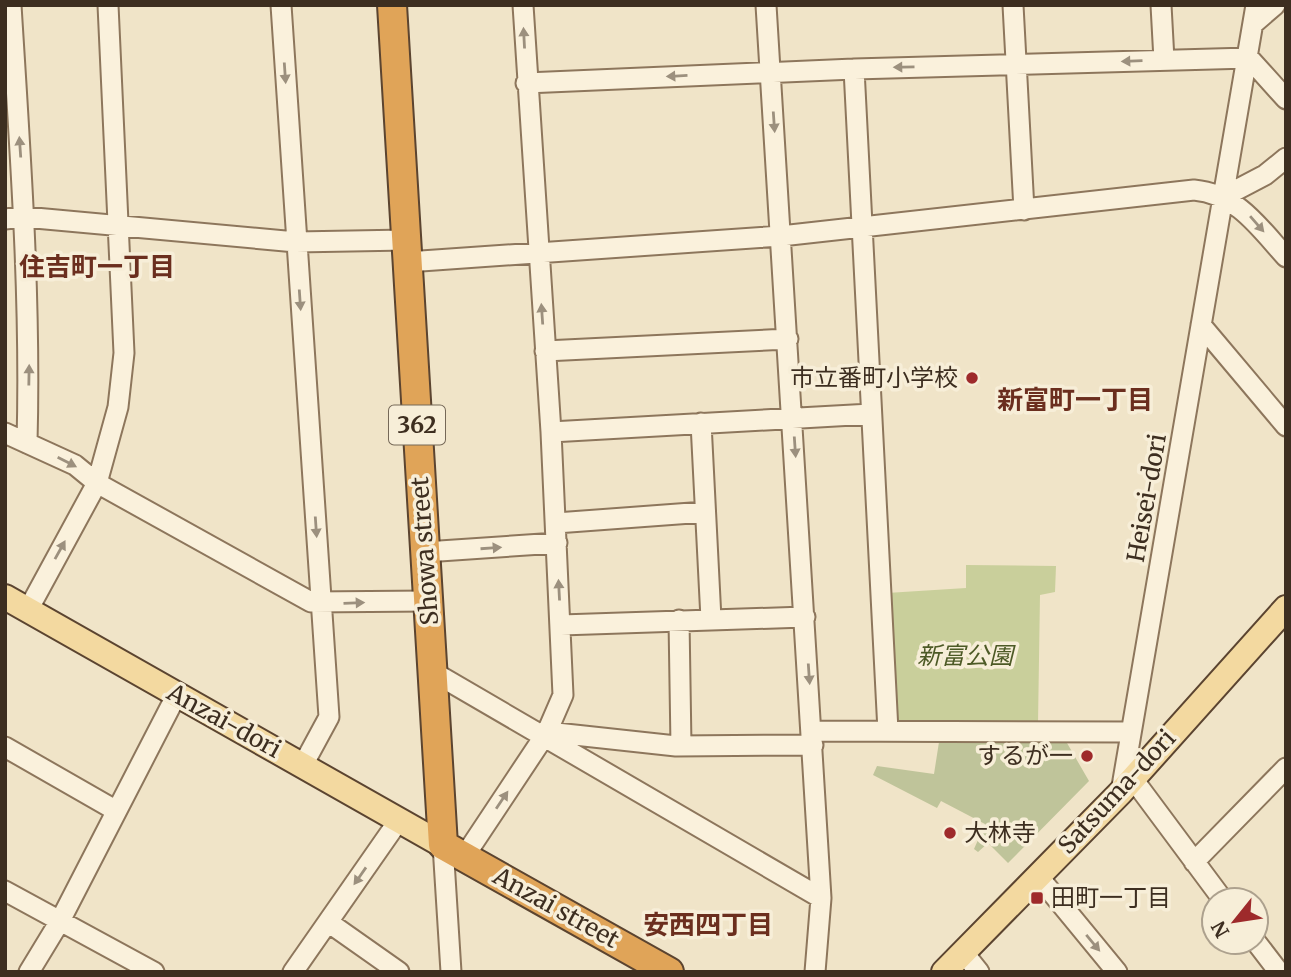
<svg xmlns="http://www.w3.org/2000/svg" width="1291" height="977" viewBox="0 0 1291 977" font-family="Merriweather,'Noto Sans JP',serif">
	<style>
		.green { fill: #c9cf9b }
		.cemetery { fill: #bfc49a }
		.lines { fill: none; stroke-linecap: round; stroke-linejoin: round }
		.minor-casing { stroke: #8d765c; stroke-width: 23 }
		.major-casing { stroke: #5b4430; stroke-width: 28 }
		.highway-casing { stroke: #5b4430; stroke-width: 32 }
		.minor { stroke: #faf1dc; stroke-width: 19 }
		.major { stroke: #f3d9a0; stroke-width: 24 }
		.highway { stroke: #e0a458; stroke-width: 28 }
		.oneway { fill: #9c907e }
		.poi-dot { fill: #9e2a2b; stroke: #f7eed8; stroke-width: 2.5 }
		.labels { text-anchor: middle; stroke-width: 7; stroke-linejoin: round; paint-order: stroke }
		.shield { fill: #f7eed8; stroke: #756857; stroke-width: 2 }
		.shield-label { font-size: 23px; font-weight: bold; fill: #3d2e20 }
		.poi-label { font-size: 24px; fill: #3d2e20; stroke: #f7eed8; text-anchor: end }
		.street-label { font-size: 24px; fill: #3d2e20; stroke: #f7eed8 }
		.park-label { font-size: 24px; font-style: italic; fill: #4d5a26; stroke: #f7eed8 }
		.neighbourhood-label { font-size: 26px; font-weight: bold; fill: #6b2e1e; stroke: #f7eed8 }
	</style>
	<rect width="100%" height="100%" fill="#f0e4c8"/>
	<path class="green" d="M966,565L1056,566L1055,592L1040,595L1038,723L902,724L892,713L887,593L966,588Z"/>
	<path class="cemetery" d="M939,742L1067,743L1089,781L1008,863L988,843L978,852L974,849L985,824L941,801L937,808L873,775L877,766L934,774Z"/>
	<g class="lines">
		<defs>
			<path id="minor" d="M11,5C20,151 31,297 27,443
				M281,5L329,717L303,765
				M766,5L821,898L815,972
				M1013,5L1024,210
				M1161,5L1164,60
				M1253,24L1275,5
				M854,69L888,731
				M526,83L854,69L1249,58L1286,99
				M1223,197L1265,175L1286,158
				M5,219L24,217L296,242L406,240
				M407,262L781,236L1194,190C1237,194 1259,227 1286,257
				M1201,325L1286,426
				M545,351L788,339
				M701,423L711,619
				M551,432L871,414
				M5,433L75,465L97,483L311,602L428,601
				M556,523L705,512
				M425,552L557,543
				M28,610L97,483L118,407L124,353L108,5
				M679,620L681,746
				M561,625L805,617
				M433,672L821,898
				M812,731L1131,732
				M547,732L676,746L813,745
				M5,747L115,810
				M1133,779L1223,900
				M1121,792L1256,5
				M443,845L451,972
				M464,857L547,732L563,695L551,432L523,5
				M1194,862L1286,768
				M1038,876L1117,972
				M5,891L154,972
				M328,922L399,972
				M1256,942L1279,972
				M963,952L979,972
				M29,972L60,921L177,694
				M293,972L399,820"/>
			<path id="major" d="M5,597L455,852
				M944,972L1121,792L1286,608"/>
			<path id="highway" d="M392,5L443,845L669,972"/>
		</defs>
		<use href="#minor" class="minor-casing"/>
		<use href="#major" class="major-casing"/>
		<use href="#highway" class="highway-casing"/>
		<use href="#minor" class="minor"/>
		<use href="#major" class="major"/>
		<use href="#highway" class="highway"/>
	</g>
	<defs><path id="oneway-solid" d="M-6-.8H1V-3.2L6.5 0L1 3.2V.8H-6Z" transform="scale(1.75)"/></defs>
	<g class="oneway">
		<use href="#oneway-solid" transform="translate(524 38) rotate(-93)"/>
		<use href="#oneway-solid" transform="translate(1132 61) rotate(178)"/>
		<use href="#oneway-solid" transform="translate(904 67) rotate(179)"/>
		<use href="#oneway-solid" transform="translate(285 73) rotate(86)"/>
		<use href="#oneway-solid" transform="translate(677 76) rotate(177)"/>
		<use href="#oneway-solid" transform="translate(774 122) rotate(86)"/>
		<use href="#oneway-solid" transform="translate(20 147) rotate(-94)"/>
		<use href="#oneway-solid" transform="translate(1257 224) rotate(49)"/>
		<use href="#oneway-solid" transform="translate(300 300) rotate(86)"/>
		<use href="#oneway-solid" transform="translate(542 314) rotate(-94)"/>
		<use href="#oneway-solid" transform="translate(29 375) rotate(-89)"/>
		<use href="#oneway-solid" transform="translate(795 447) rotate(86)"/>
		<use href="#oneway-solid" transform="translate(67 462) rotate(27)"/>
		<use href="#oneway-solid" transform="translate(316 527) rotate(86)"/>
		<use href="#oneway-solid" transform="translate(491 548) rotate(-4)"/>
		<use href="#oneway-solid" transform="translate(60 550) rotate(-61)"/>
		<use href="#oneway-solid" transform="translate(559 590) rotate(-93)"/>
		<use href="#oneway-solid" transform="translate(354 603) rotate(-2)"/>
		<use href="#oneway-solid" transform="translate(809 674) rotate(86)"/>
		<use href="#oneway-solid" transform="translate(502 800) rotate(-56)"/>
		<use href="#oneway-solid" transform="translate(360 876) rotate(125)"/>
		<use href="#oneway-solid" transform="translate(1093 943) rotate(50)"/>
	</g>
	<g class="poi-dot">
		<circle cx="972" cy="378" r="7"/>
		<circle cx="1087" cy="756" r="7"/>
		<circle cx="950" cy="833" r="7"/>
		<rect x="1030" y="891" width="14" height="14" rx="3.5"/>
	</g>
	<g class="labels">
		<rect class="shield" x="389" y="405.5" width="56" height="39" rx="5"/>
		<g class="shield-label">
			<text x="417" y="433">362</text>
		</g>
		<g class="poi-label">
			<text x="958" y="386">市立番町小学校</text>
			<text x="1073" y="764">するが一</text>
			<text x="964" y="841" text-anchor="start">大林寺</text>
			<text x="1051" y="906" text-anchor="start">田町一丁目</text>
		</g>
		<g class="street-label">
			<text transform="translate(1147 498) rotate(-80)" y="8">Heisei-dori</text>
			<text transform="translate(425 551) rotate(-94)" y="8">Showa street</text>
			<text transform="translate(224 721) rotate(29)" y="8">Anzai-dori</text>
			<text transform="translate(1117 792) rotate(-47)" y="8">Satsuma-dori</text>
			<text transform="translate(556 908) rotate(29)" y="8">Anzai street</text>
		</g>
		<g class="park-label">
			<text x="965" y="664">新富公園</text>
		</g>
		<g class="neighbourhood-label">
			<text x="97" y="276">住吉町一丁目</text>
			<text x="1075" y="409">新富町一丁目</text>
			<text x="708" y="934">安西四丁目</text>
		</g>
	</g>
	<rect width="1291" height="977" fill="none" stroke="#3d2e20" stroke-width="14"/>
	<g transform="translate(1235 921) rotate(240)"><circle r="33" fill="#f7eed8" stroke="#ada18e" stroke-width="2"/>
	<path d="M0-5L12 26L0 18L-12 26Z" fill="#9e2a2b"/>
	<text y="-10" font-size="19" font-weight="bold" text-anchor="middle" fill="#3d2e20">N</text>
	</g>
</svg>
